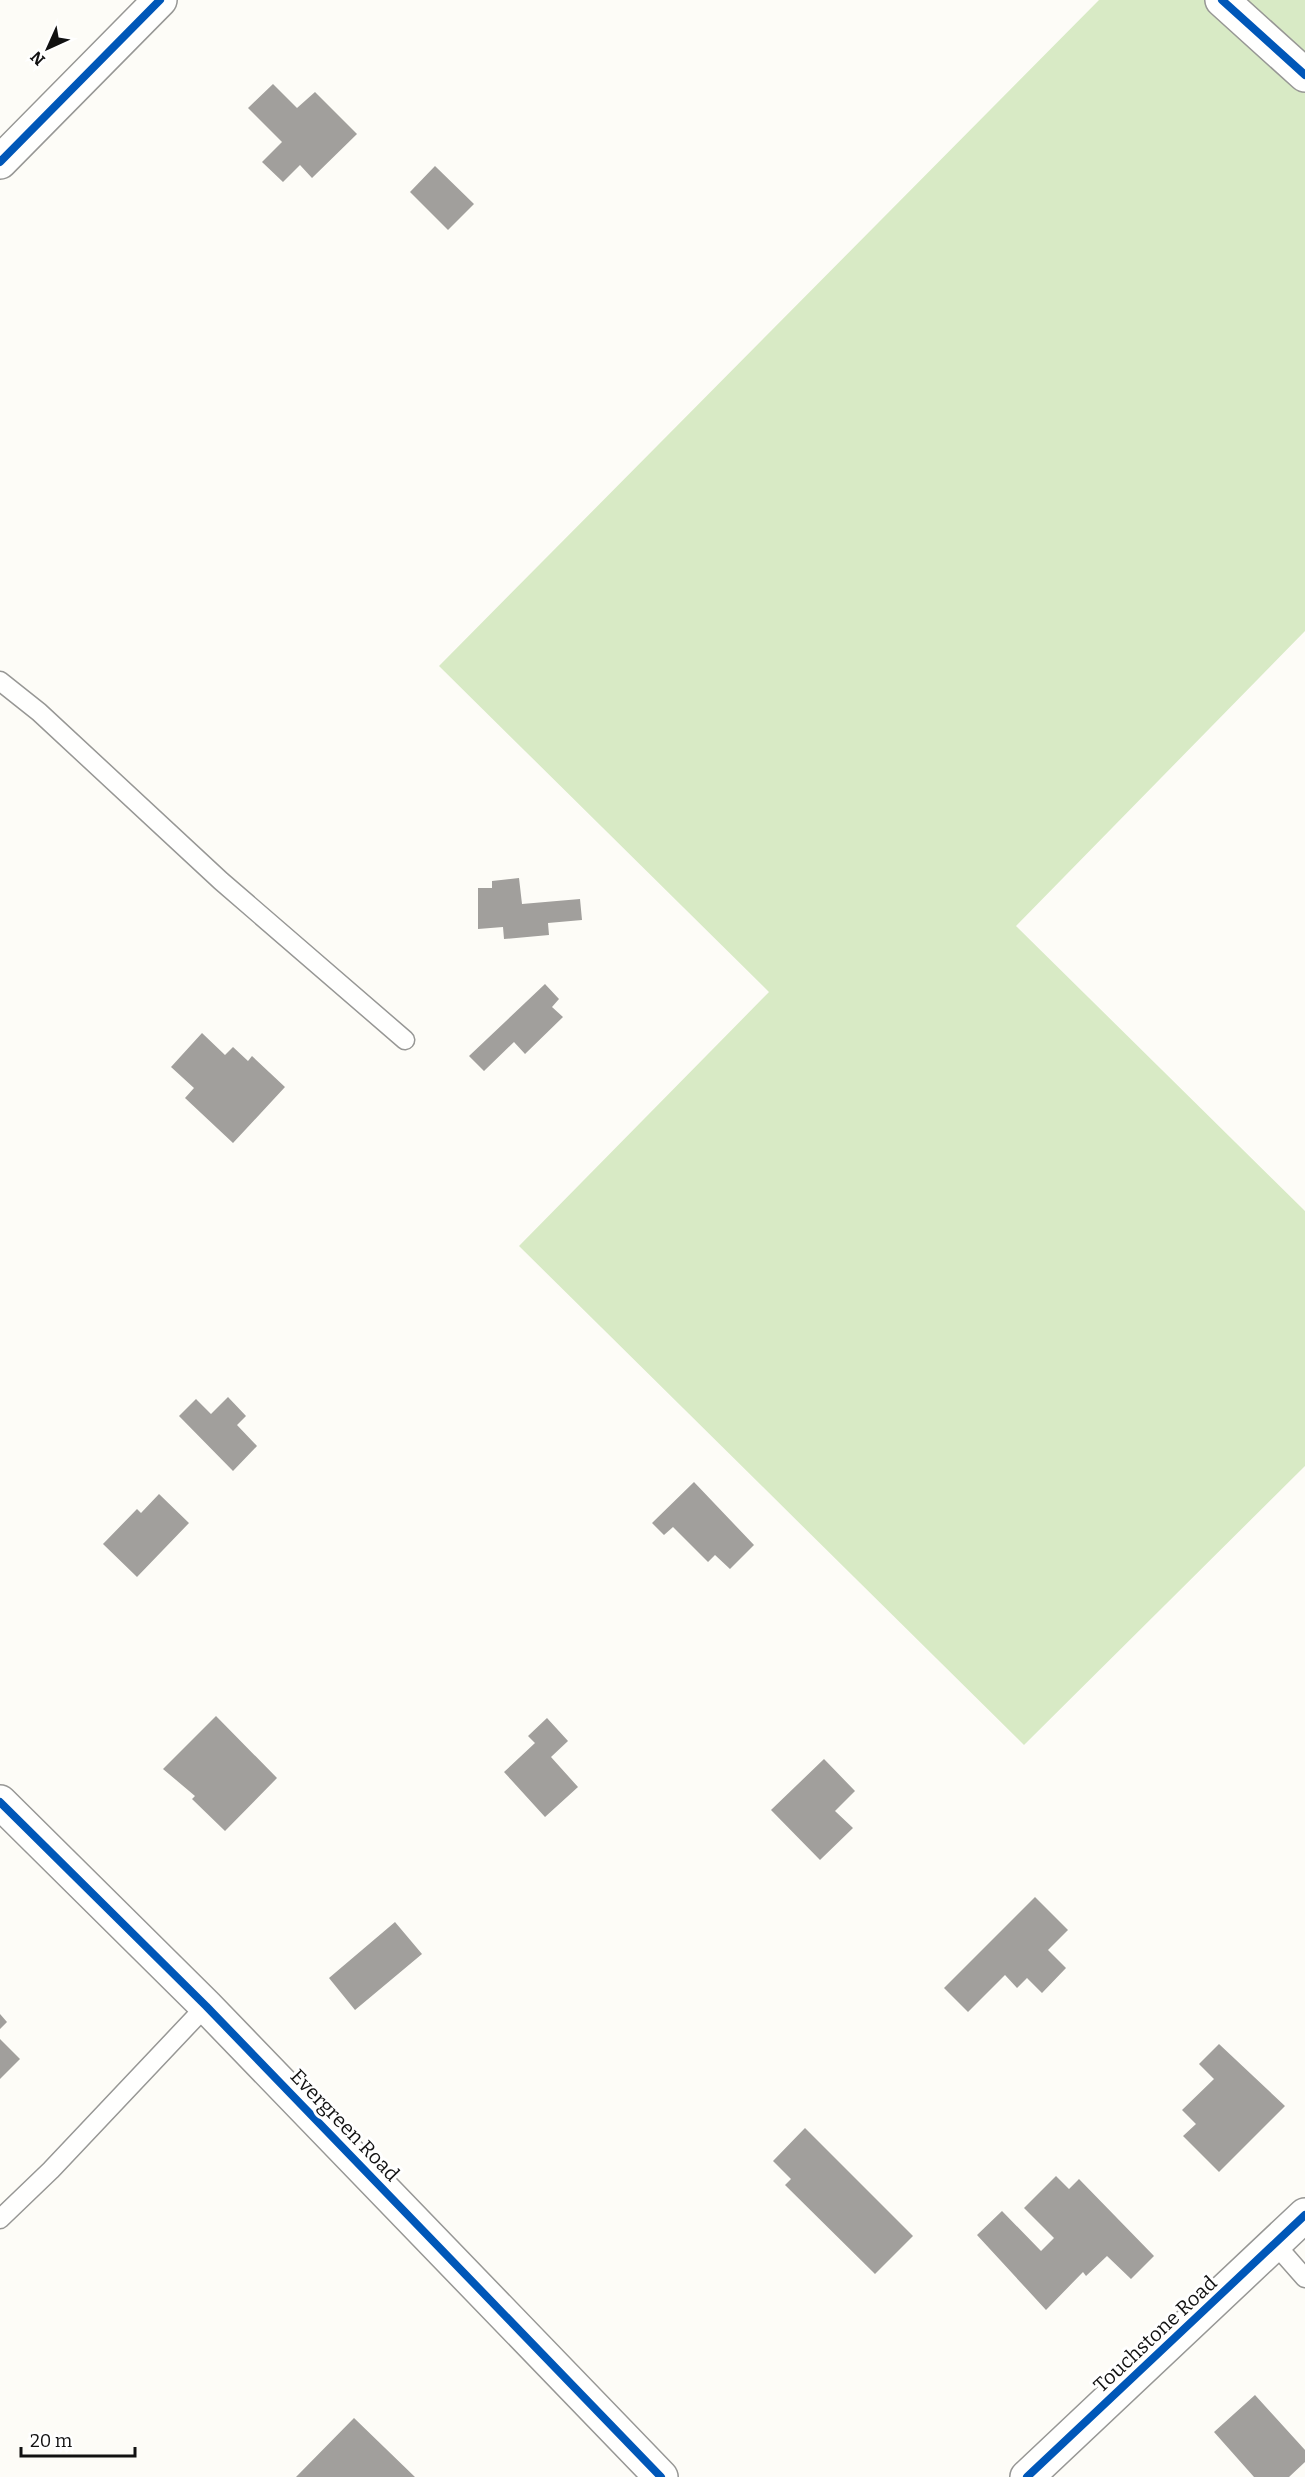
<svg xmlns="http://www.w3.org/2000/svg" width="1305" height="2477" viewBox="0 0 1305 2477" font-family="Bitter,serif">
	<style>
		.forest { fill: #d8eac5 }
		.building { fill: #a19f9c }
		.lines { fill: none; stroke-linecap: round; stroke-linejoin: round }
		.lane-casing { stroke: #979795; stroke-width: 21 }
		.street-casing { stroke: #979795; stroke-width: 36 }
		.lane { stroke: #fffffe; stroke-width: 18 }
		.street { stroke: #fffffe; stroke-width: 33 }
		.cycleway-casing { stroke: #fff; stroke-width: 11 }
		.cycleway { stroke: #0057b8; stroke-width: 8 }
		.labels { text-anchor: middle; stroke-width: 6; stroke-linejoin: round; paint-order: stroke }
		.street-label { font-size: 20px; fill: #111; stroke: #fff }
	</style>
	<rect width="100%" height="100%" fill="#fdfcf7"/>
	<path class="forest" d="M1099,0H1305V631L1016,926L1305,1211V1466L1024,1745L519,1246L769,992L439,666Z"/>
	<path class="building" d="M273,84L297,108L315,92L357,134L312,178L300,165L283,182L262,162L282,142L248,108Z
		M435,166L474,204L448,230L410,192Z
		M519,878L522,904L580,899L582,920L548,923L549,935L504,939L503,927L478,929V888H492V881Z
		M545,984L559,999L552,1007L563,1017L525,1054L514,1042L484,1071L469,1056Z
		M202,1033L225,1055L233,1047L248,1061L252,1056L285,1087L233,1143L185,1098L194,1088L171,1067Z
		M228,1397L246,1416L237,1425L257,1446L233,1471L179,1416L196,1399L211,1414Z
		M694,1482L754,1545L730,1569L715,1555L708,1562L673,1527L664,1535L652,1523Z
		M159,1494L189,1523L137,1577L103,1544L137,1509L141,1513Z
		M216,1716L277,1778L225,1831L192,1799L195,1796L163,1769Z
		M547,1718L568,1741L551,1757L578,1787L545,1817L504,1772L535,1743L528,1736Z
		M824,1759L855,1791L835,1811L853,1828L820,1860L771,1810Z
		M1035,1897L1068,1930L1048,1950L1066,1968L1042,1993L1027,1978L1017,1988L1005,1975L968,2012L944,1988Z
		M395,1922L422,1954L355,2010L329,1978Z
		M0,2014L7,2022L0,2029Z
		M0,2039L20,2059L0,2079Z
		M1219,2044L1285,2106L1219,2172L1183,2136L1196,2124L1182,2110L1214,2079L1199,2064Z
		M805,2128L913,2236L875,2274L785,2185L791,2179L773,2161Z
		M1056,2176L1069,2189L1079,2179L1154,2256L1131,2279L1107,2256L1086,2276L1083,2272L1046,2310L977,2235L1002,2211L1041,2251L1054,2238L1024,2208Z
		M1255,2395L1305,2450V2462L1289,2477H1254L1214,2432Z
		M354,2418L415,2477H296Z"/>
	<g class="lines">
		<defs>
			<path id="lane" d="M0,681L39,712L221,881L405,1040
				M0,2219L51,2170L206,2006
				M1275,2244L1305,2278"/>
			<path id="street" d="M1222,0L1305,75
				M0,162L160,0
				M0,1802L206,2006L661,2477
				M1027,2477L1305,2215"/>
		</defs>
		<use href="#lane" class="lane-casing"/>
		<use href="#street" class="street-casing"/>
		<use href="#lane" class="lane"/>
		<use href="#street" class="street"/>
		<defs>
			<path id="cycleway" d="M1222,0L1305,75
				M0,162L160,0
				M0,1802L206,2006L661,2477
				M1027,2477L1305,2215"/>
		</defs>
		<use href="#cycleway" class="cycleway-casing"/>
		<use href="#cycleway" class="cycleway"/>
	</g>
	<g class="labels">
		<g class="street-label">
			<text transform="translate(345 2125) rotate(46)" y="7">Evergreen Road</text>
			<text transform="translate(1155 2334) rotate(-43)" y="7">Touchstone Road</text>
		</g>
	</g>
	<g transform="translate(48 48) rotate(225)" stroke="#ffffff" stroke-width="4.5" paint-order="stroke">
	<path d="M0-4.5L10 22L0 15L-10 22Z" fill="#111111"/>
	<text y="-9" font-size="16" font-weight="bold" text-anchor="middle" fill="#111111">N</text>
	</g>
	<path d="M21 2447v9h114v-9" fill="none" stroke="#111111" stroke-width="3"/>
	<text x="30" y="2447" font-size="18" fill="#111111" stroke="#ffffff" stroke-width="4.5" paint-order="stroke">20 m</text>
</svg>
